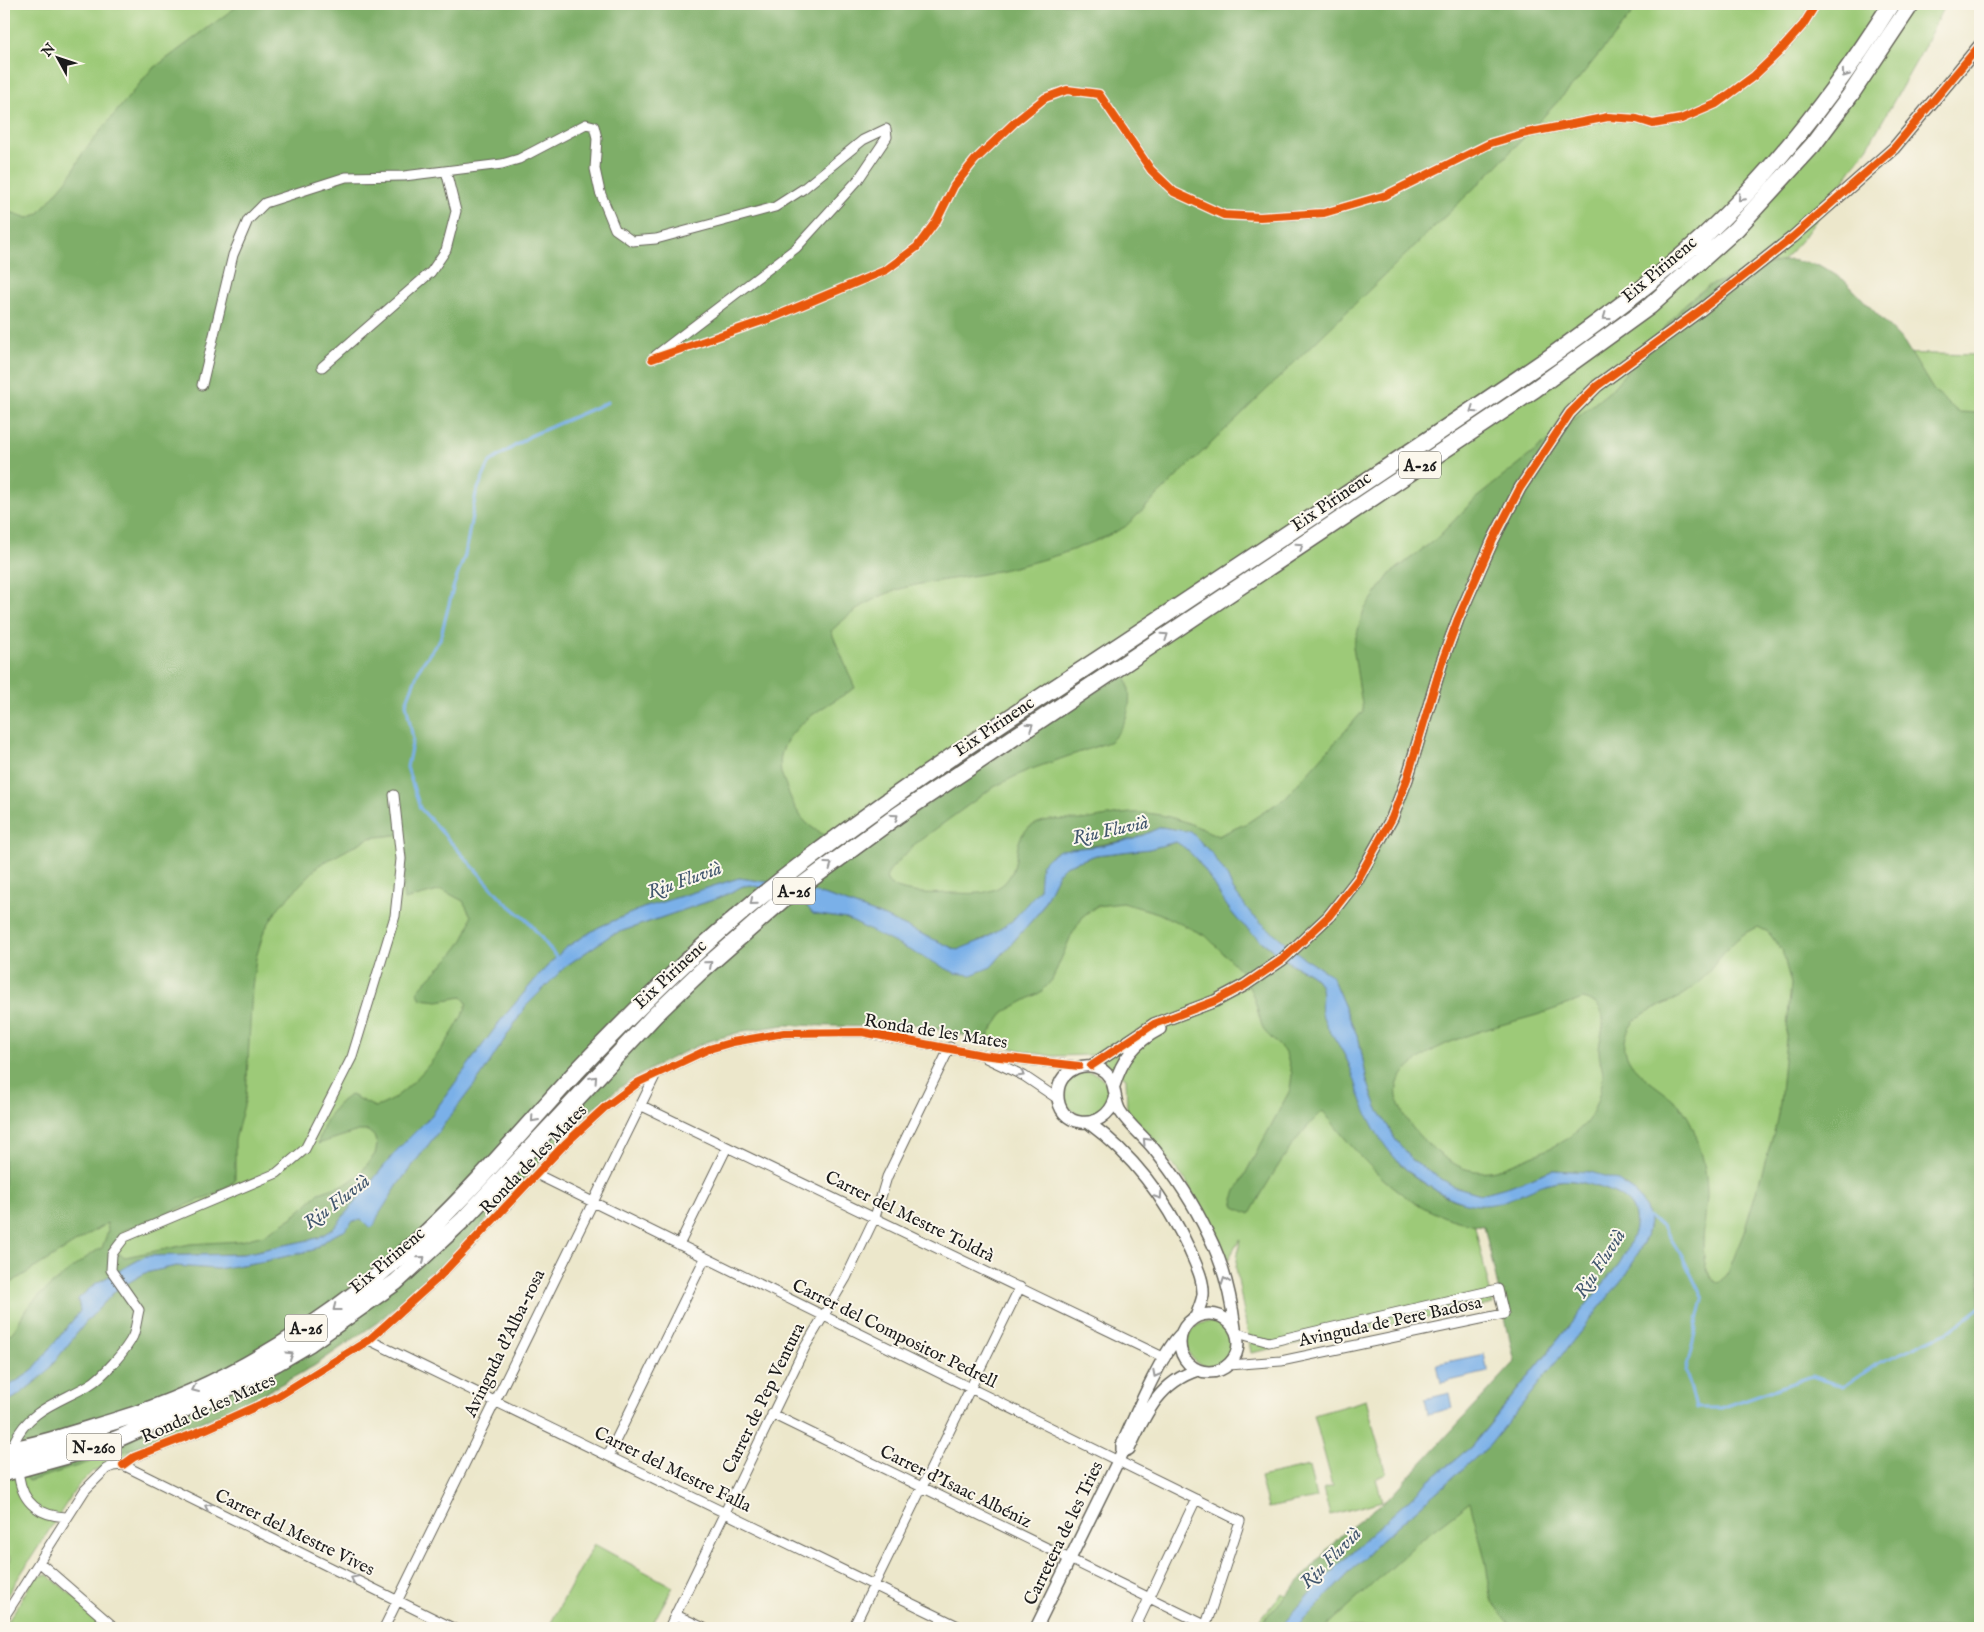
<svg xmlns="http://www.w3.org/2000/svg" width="1984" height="1632" viewBox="0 0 1984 1632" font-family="'IM FELL English',serif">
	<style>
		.green { fill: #9dca78; stroke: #5c734a }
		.forest { fill: #7eae68; stroke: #4d6542; fill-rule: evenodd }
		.water { fill: #7ab0e8; stroke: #4b6682 }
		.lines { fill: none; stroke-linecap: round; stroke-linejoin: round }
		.stream { stroke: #7ab0e8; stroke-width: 3 }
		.minor-casing { stroke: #656359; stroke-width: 11 }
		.tertiary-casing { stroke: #656359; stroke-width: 14 }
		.primary-casing { stroke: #656359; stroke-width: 16 }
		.motorway-casing { stroke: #656359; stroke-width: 19 }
		.minor { stroke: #fff; stroke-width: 9 }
		.tertiary { stroke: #fff; stroke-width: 11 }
		.primary { stroke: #fff; stroke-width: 14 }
		.motorway { stroke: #fff; stroke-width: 16 }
		.cycleway-casing { stroke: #fbf7ec; stroke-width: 11 }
		.cycleway { stroke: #e8590c; stroke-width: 8 }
		.oneway { stroke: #999 }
		.labels { text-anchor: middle; stroke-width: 4; stroke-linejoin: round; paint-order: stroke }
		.shield { fill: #fbf7ec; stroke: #5f5e5a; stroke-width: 1 }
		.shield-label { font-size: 16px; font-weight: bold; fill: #1c1c1c }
		.street-label { font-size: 18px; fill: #1c1c1c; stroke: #fbf7ec }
		.water-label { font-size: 19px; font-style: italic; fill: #42576e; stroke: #fbf7ec }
	</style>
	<rect width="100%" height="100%" fill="#fbf7ec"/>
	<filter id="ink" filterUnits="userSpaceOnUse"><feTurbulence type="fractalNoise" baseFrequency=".02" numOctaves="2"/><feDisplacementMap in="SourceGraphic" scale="10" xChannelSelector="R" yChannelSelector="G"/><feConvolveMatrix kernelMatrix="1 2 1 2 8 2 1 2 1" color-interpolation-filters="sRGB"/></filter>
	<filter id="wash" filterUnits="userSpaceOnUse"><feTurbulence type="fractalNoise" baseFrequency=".0096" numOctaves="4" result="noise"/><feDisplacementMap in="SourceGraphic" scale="20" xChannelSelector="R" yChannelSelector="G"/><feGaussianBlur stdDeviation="1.12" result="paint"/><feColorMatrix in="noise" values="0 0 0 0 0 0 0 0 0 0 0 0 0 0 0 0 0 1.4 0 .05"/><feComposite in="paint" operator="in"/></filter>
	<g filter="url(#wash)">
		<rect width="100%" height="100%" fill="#ece7cb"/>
		<path class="green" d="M4,4H1945L1920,55L1867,148L1804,237L1780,264L1887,353L1980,355V1628H1253L1282,1593L1309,1605L1362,1550L1516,1419L1647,1241L1473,1218L1493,1304L1251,1353L1236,1268L1240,1239L1228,1260L1186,1181L1127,1110L1126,1078L1093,1055L1053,1056L1023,1051L985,1040L990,1033L815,1002L663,1049L271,1382L179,1433L93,1471L77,1487L4,1600V1576L11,1558L4,1552Z
			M1065 1094a22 22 0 1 1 44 0a22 22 0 1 1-44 0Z
			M1187 1344a22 22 0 1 1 44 0a22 22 0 1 1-44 0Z
			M1366,1400L1386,1474L1376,1478L1382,1501L1330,1515L1323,1489L1333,1486L1314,1415Z
			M1309,1466L1316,1498L1268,1508L1260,1477Z
			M594,1544L673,1587L650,1628H548Z
			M43,1575H48L111,1628H4L33,1580Z"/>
		<path class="forest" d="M240,4H1640L1576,82L1497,166L1125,527C1082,550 1035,563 988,573C920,586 885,580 831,631L855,688C825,707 773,731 781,773C787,787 791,803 800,815C813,835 846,844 867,851L913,814L1114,680L1125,675C1135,698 1128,727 1109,742L1026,771L992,788L915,844L890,870L886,878L890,885C908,894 930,894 950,893C971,893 998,898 1011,874C1020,858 1013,838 1030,827C1047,816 1064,821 1082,820C1099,818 1115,814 1131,813C1162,811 1191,823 1218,836L1247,823L1285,798L1363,711L1353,647L1364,610L1390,574L1437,538L1475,499L1610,391L1686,303L1708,286L1762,265L1790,260L1819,265L1844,280L1904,342L1934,391L1958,412L1980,413V1628H1512L1492,1602L1485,1559L1470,1502L1424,1537L1325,1628H1296L1380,1541L1489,1446L1628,1272L1646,1237L1649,1222L1646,1209L1635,1192L1625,1185L1590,1172L1552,1170L1510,1186L1481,1194L1453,1186L1414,1162L1395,1139L1377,1107L1367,1081L1359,1040L1331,975L1304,958L1252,916L1233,890L1227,876L1212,854L1191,832L1161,827L1134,839L1056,852L1049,857L1039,890L1030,903L1006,927L966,948L957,950L943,944L880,915L833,898L788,885L739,878L643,908L599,927L565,948L539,975L501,1020L431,1116L397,1150L334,1228L318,1238L243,1254L146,1256L95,1284L78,1299L80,1311L77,1315L31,1372L4,1389V1338C18,1331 18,1320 27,1308C35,1297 90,1252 102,1248L108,1231L107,1223L4,1287V210L28,218L38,214L71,175L82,154L98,134L150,71ZM404,834L406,859L403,892L404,900L442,890L463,901L471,916C467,950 436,967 417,992L421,999L438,1001L462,997L467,1003C459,1033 405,1102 375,1107L351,1095C334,1102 322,1126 318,1144L358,1131H368L374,1136L377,1145L375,1154L360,1174L346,1184L319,1193L293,1217L264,1235L240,1241L190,1244L125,1257L110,1249L122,1231L217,1193L235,1181V1140L246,1097L252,987L256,958L264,931L279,907L319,865L369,838ZM1758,927L1768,932L1782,950L1791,984L1780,1103L1775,1129L1744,1232L1727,1275L1718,1283C1693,1268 1707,1218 1707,1193C1707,1177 1704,1161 1699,1145C1695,1132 1690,1118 1681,1107C1664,1087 1616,1069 1626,1036C1634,1010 1664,1007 1683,995C1713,977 1725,938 1758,927ZM1583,999C1591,1001 1597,1003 1601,1011C1607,1023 1599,1038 1599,1051C1599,1059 1602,1066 1603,1074C1603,1086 1594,1114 1586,1123C1565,1145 1534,1155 1507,1166C1494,1172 1480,1173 1466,1169C1440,1161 1380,1108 1401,1077C1424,1042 1499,1026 1537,1015C1553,1010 1568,1004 1583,999Z
			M1176,842C1206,859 1216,897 1239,921C1255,937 1273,951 1291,964C1301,970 1313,973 1319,983C1325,993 1320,1006 1323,1016C1329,1032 1341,1046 1348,1062C1368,1109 1376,1151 1422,1182C1434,1189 1451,1202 1466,1202C1473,1203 1481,1199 1488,1197C1511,1192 1535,1185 1558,1181C1572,1179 1585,1183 1598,1187C1647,1201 1641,1228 1619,1264L1471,1447L1436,1475L1362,1542L1311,1592L1280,1628H1257L1341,1535L1391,1496L1515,1362L1484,1226C1410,1218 1366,1166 1323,1111C1291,1140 1271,1177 1250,1214L1235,1207L1233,1199L1236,1191L1290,1090L1292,1074L1287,1057L1283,1050L1266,1033L1262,1026L1254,998L1243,973L1206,936L1158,913L1123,903L1097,906L1084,915L1071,936L1052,980L1041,992L1004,1012L985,1040L908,1023L879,1027L785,1025L744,1031L706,1042L669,1059L629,1081L591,1110L558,1141L463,1246L378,1322L314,1366L245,1404L148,1444L29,1481L23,1474L4,1478V1403L16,1397L44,1375L86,1322L116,1290L145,1273L176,1266L217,1269L266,1261L313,1250L332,1236L344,1231L353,1221L362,1220L370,1228L399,1183L481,1076L526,1006L566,966L611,935L721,897L743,886L751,885L784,894L806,905L813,914L847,919L881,935L991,967L1040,911L1059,872L1065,866L1096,855L1149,849Z"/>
		<path class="water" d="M1161,827L1191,832L1212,854L1227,876L1233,890L1252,915L1304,958L1331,975L1359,1040L1367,1081L1377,1107L1395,1139L1414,1162L1453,1186L1481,1194L1510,1186L1552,1170L1590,1172L1615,1179L1635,1192L1646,1209L1649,1222L1646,1237L1628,1272L1489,1446L1380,1541L1296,1628H1280L1311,1592L1362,1542L1436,1475L1471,1447L1491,1423L1619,1264C1641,1227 1647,1201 1598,1187C1585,1183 1572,1179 1558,1181C1530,1185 1507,1207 1478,1205C1458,1203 1439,1193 1423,1182C1393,1163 1373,1132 1361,1099C1356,1086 1353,1072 1347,1060C1340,1045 1329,1032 1323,1017C1319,1006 1325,993 1319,983C1313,972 1298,969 1289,962C1271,949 1254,936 1239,921C1216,897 1206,859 1176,842L1149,849L1096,855L1065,866L1059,872L1040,911L991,967L971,975L955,973L847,919L813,914L806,905L784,894L751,885L743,886L721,897L611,935L566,966L526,1006L481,1076L399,1183L378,1216L374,1226L370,1228L362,1220L353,1221L344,1231L332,1236L313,1250L266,1261L217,1269L176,1266L145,1273L116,1290L86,1322L44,1375L16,1397L4,1403V1389L31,1372L77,1315L80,1311L78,1299L95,1284L146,1256L243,1254L318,1238L334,1228L397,1150L431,1116L501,1020L539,975L565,948L599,927L643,908L739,878L788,885L833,898L880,915L957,950L985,939L1012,921L1039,890L1041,865L1049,857L1060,850L1100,846L1134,839Z
			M1484,1354L1488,1372L1441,1383L1437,1364Z
			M1450,1393L1453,1408L1428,1414L1425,1399Z"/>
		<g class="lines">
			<path class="stream" d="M558,959L528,921L504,901L420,808L407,767L413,739L406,703L420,667L440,639L454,585L465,555L476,493L490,462L530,436L608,402
				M1644,1215L1663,1226L1683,1258L1703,1299L1686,1371L1696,1408H1721L1812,1376L1843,1387L1877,1364L1951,1330L1980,1308"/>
		</g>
	</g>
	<g filter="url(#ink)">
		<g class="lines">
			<defs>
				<path id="minor" d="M652,359L774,317L886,270L917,247L937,220L954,186L975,160L1014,123L1045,98L1067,90L1099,94L1151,170L1174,192L1224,215L1260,217L1324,213L1386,195L1491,143L1522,134L1608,117L1637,119L1653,124L1681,119L1716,104L1754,76L1779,52L1803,25L1816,4
					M322,367L431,272L446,250L456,211L446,171
					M202,385L233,255L248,220L265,203L346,177L404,176L502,164L519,159L586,124L594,126L597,138L595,169L600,192L615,229L632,241L656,239L775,207L803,189L863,140L886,129L887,137L858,180L796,248L656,355
					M986,1058L1024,1076L1058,1099
					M640,1105L1165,1358
					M536,1174L1240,1521L1205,1628
					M679,1245L727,1147
					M369,1340L962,1628
					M1229,1365L1281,1361L1504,1314L1498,1289L1269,1342L1237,1333
					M772,1414L1207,1626
					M14,1442C29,1409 60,1402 89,1385C102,1378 127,1349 133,1336C136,1328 137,1318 139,1310L111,1270L112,1254L125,1237L277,1173L305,1149L352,1057L395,916L401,859L394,795
					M608,1456L705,1258
					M123,1465L134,1457L206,1429L277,1397L369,1340L439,1277L565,1144L604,1108L639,1082L709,1049L733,1042L784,1033L862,1032L982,1055L1079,1066
					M19,1477C23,1504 41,1516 66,1517
					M39,1562L115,1628
					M676,1615L704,1628
					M4,1617L85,1490L106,1469L113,1466L123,1465L453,1628
					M384,1628L656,1074
					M669,1628L805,1347L846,1278L875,1217L887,1177L950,1047
					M853,1628L1020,1287
					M1135,1628L1196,1499"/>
				<path id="tertiary" d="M1091,1066L1154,1024L1215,1001L1245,985L1283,959L1329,916L1358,879L1392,818L1407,779L1442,662L1458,619L1493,540L1520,488L1570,413L1597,386L1702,309L1793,237L1894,148L1980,45
					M1114,1086C1122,1059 1135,1042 1160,1029
					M1115,1099C1104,1134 1055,1128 1058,1092C1059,1069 1089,1057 1106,1073C1117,1084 1113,1099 1120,1111C1129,1125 1142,1135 1153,1148C1174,1174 1194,1204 1208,1234C1223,1263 1231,1296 1235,1328
					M1089,1123C1134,1156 1167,1201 1190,1251C1196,1265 1204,1280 1203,1295C1202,1302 1198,1310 1196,1317
					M1180 1343a29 29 0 1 1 58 0a29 29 0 1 1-58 0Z
					M1122,1452L1129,1449C1145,1415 1159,1382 1198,1370
					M1036,1628L1118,1461L1122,1452V1445C1133,1420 1163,1349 1182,1333"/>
				<path id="primary" d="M4,1461L103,1438"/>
				<path id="motorway" d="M4,1451C42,1445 78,1432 115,1421C230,1386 338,1316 425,1234C479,1183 526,1126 576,1072C647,997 720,926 802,864C909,782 1023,709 1135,635C1274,543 1413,451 1550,357C1603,319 1655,281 1703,237C1776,169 1838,88 1891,4
					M4,1473L87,1450L117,1439L209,1398L276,1363L310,1343L396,1282L464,1219L654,1016L700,972L782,900L898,815L1535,389L1650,306L1736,229L1813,145L1851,94L1911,4"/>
			</defs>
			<use href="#minor" class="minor-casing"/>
			<use href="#tertiary" class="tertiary-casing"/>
			<use href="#primary" class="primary-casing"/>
			<use href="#motorway" class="motorway-casing"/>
			<use href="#minor" class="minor"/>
			<use href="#tertiary" class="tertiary"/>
			<use href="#primary" class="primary"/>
			<use href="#motorway" class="motorway"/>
			<defs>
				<path id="cycleway" d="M652,359L774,317L886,270L917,247L937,220L954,186L975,160L1014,123L1045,98L1067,90L1099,94L1151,170L1174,192L1224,215L1260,217L1324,213L1386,195L1491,143L1522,134L1608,117L1637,119L1653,124L1681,119L1716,104L1754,76L1779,52L1803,25L1816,4
					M1091,1066L1154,1024L1215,1001L1245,985L1283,959L1329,916L1358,879L1392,818L1407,779L1442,662L1458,619L1493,540L1520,488L1570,413L1597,386L1702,309L1793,237L1894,148L1980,45
					M123,1465L134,1457L206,1429L277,1397L369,1340L439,1277L565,1144L604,1108L639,1082L709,1049L733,1042L784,1033L862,1032L982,1055L1079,1066"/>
			</defs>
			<use href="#cycleway" class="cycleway-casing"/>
			<use href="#cycleway" class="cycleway"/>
		</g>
		<defs><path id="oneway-chevron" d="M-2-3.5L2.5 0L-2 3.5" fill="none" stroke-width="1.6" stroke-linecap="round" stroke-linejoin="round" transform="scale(1.25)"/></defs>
		<g class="oneway">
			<use href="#oneway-chevron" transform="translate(1845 74) rotate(125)"/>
			<use href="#oneway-chevron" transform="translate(1741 198) rotate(133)"/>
			<use href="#oneway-chevron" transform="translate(1606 317) rotate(144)"/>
			<use href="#oneway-chevron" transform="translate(1473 410) rotate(146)"/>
			<use href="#oneway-chevron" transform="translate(1300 546) rotate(-34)"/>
			<use href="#oneway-chevron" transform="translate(1165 636) rotate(-34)"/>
			<use href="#oneway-chevron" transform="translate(1030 726) rotate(-34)"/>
			<use href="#oneway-chevron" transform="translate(895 817) rotate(-36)"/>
			<use href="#oneway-chevron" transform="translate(829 865) rotate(-36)"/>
			<use href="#oneway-chevron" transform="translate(753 902) rotate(140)"/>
			<use href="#oneway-chevron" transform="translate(709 964) rotate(-41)"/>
			<use href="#oneway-chevron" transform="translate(1021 1074) rotate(30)"/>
			<use href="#oneway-chevron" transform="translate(594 1079) rotate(-48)"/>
			<use href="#oneway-chevron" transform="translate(534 1119) rotate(132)"/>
			<use href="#oneway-chevron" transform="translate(1146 1141) rotate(-133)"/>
			<use href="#oneway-chevron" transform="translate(1159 1196) rotate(57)"/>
			<use href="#oneway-chevron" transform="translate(422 1259) rotate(-41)"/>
			<use href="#oneway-chevron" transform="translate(1225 1281) rotate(-110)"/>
			<use href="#oneway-chevron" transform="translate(336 1308) rotate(142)"/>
			<use href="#oneway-chevron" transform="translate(290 1355) rotate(-31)"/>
			<use href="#oneway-chevron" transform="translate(1156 1374) rotate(118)"/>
			<use href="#oneway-chevron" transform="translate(195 1389) rotate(156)"/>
			<use href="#oneway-chevron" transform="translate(208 1507) rotate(-154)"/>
			<use href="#oneway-chevron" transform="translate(354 1579) rotate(-154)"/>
		</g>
	</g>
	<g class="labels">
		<g class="shield">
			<rect x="1399" y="451.5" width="42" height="27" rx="4"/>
			<rect x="773" y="877.5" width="42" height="27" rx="4"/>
			<rect x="285" y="1314.5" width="42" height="27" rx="4"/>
			<rect x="66.5" y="1433.5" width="55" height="27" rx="4"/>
		</g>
		<g class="shield-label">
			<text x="1420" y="471">A-26</text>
			<text x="794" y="897">A-26</text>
			<text x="306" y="1334">A-26</text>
			<text x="94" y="1453">N-260</text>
		</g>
		<g class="street-label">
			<text transform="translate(1659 269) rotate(-40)" y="6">Eix Pirinenc</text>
			<text transform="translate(1331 501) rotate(-34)" y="6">Eix Pirinenc</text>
			<text transform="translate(994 726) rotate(-34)" y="6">Eix Pirinenc</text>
			<text transform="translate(670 974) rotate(-43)" y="6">Eix Pirinenc</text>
			<text transform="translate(936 1031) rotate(9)" y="6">Ronda de les Mates</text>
			<text transform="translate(533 1159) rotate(-46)" y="6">Ronda de les Mates</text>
			<text transform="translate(910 1216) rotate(26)" y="6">Carrer del Mestre Toldrà</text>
			<text transform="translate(387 1260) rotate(-40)" y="6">Eix Pirinenc</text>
			<text transform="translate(1390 1321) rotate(-12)" y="6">Avinguda de Pere Badosa</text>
			<text transform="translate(895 1333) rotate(26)" y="6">Carrer del Compositor Pedrell</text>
			<text transform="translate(504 1343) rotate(-64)" y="6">Avinguda d'Alba-rosa</text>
			<text transform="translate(763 1398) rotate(-64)" y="6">Carrer de Pep Ventura</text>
			<text transform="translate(208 1408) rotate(-24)" y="6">Ronda de les Mates</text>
			<text transform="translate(673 1469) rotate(26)" y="6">Carrer del Mestre Falla</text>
			<text transform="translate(956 1486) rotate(26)" y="6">Carrer d'Isaac Albéniz</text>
			<text transform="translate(295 1532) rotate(26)" y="6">Carrer del Mestre Vives</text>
			<text transform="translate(1063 1533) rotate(-64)" y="6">Carretera de les Tries</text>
		</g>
		<g class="water-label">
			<text transform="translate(1110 829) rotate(-12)" y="7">Riu Fluvià</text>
			<text transform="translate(684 879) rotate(-19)" y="7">Riu Fluvià</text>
			<text transform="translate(336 1201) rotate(-37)" y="7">Riu Fluvià</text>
			<text transform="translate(1599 1263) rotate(-57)" y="7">Riu Fluvià</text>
			<text transform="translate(1330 1557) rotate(-45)" y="7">Riu Fluvià</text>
		</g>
	</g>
	<rect width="1984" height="1632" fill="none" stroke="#fbf7ec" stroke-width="20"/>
	<g transform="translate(58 58) rotate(310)" stroke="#fbf7ec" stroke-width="4" paint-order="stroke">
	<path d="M0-4L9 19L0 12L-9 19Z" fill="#1c1c1c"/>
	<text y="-8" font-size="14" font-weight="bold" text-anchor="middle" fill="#1c1c1c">N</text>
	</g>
</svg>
